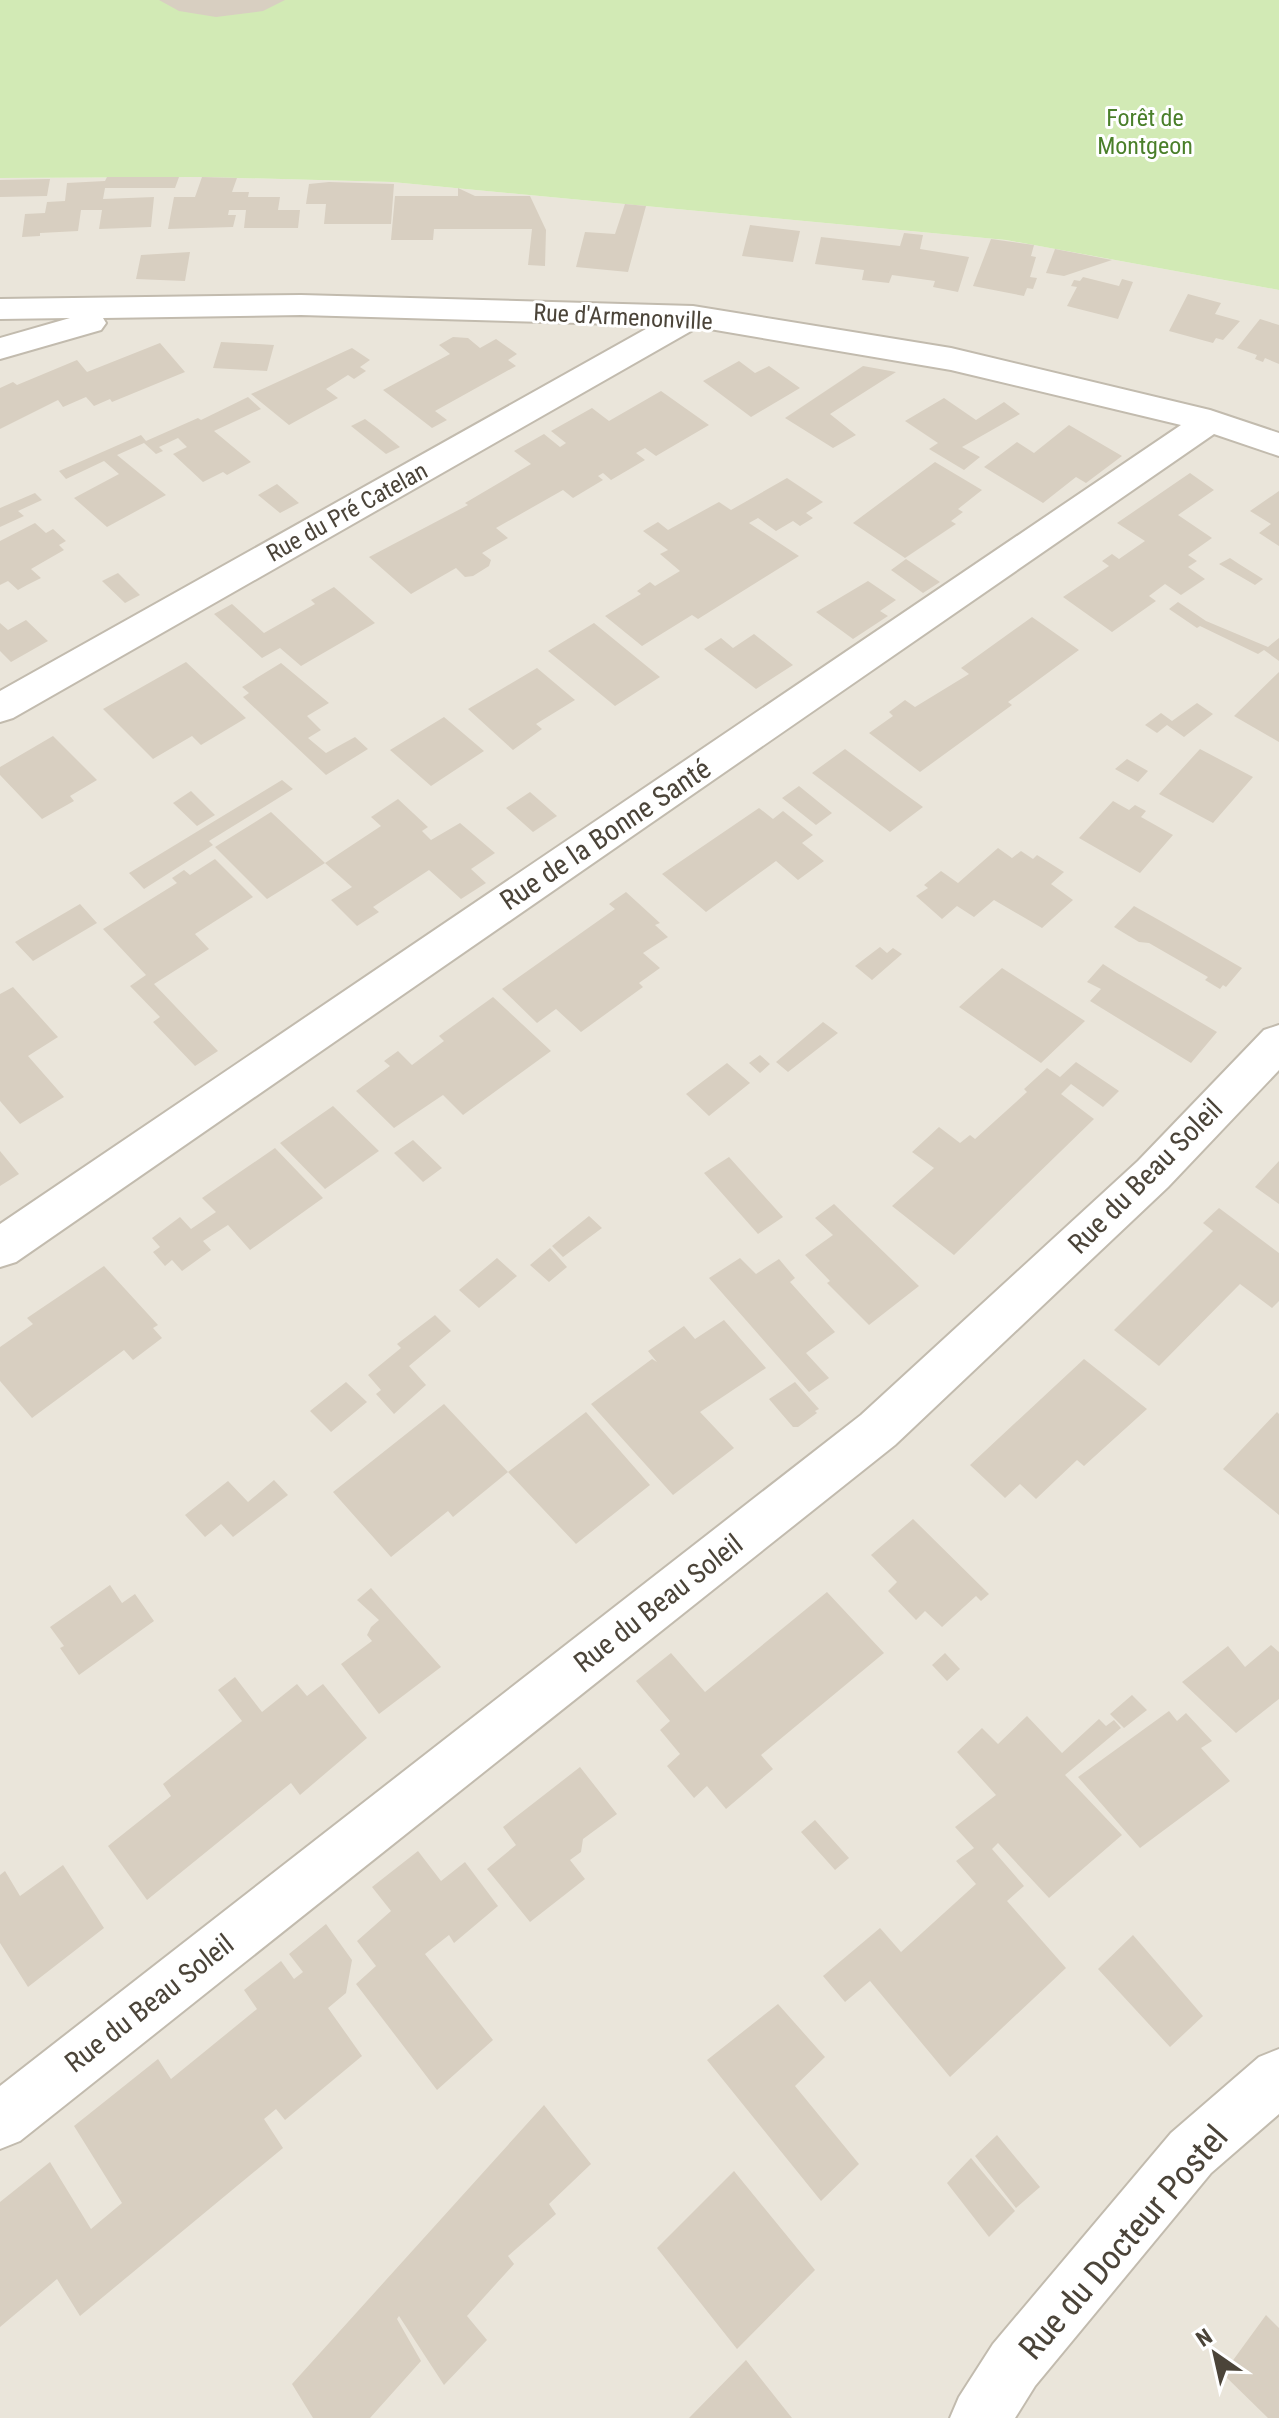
<svg xmlns="http://www.w3.org/2000/svg" width="1279" height="2418" viewBox="0 0 1279 2418" font-family="'Roboto Condensed',sans-serif">
	<style>
		.residential { fill: #eae5da }
		.green { fill: #d2eab5 }
		.building { fill: #d8cfc1 }
		.lines { fill: none; stroke-linecap: round; stroke-linejoin: round }
		.minor-casing { stroke: #c2bbae; stroke-width: 4 }
		.minor { fill: #fff; fill-rule: evenodd }
		.labels { text-anchor: middle; stroke-width: 6; stroke-linejoin: round; paint-order: stroke }
		.far-park-label { font-size: 24px; fill: #4a7f2a; stroke: #fff }
		.far-street-label { font-size: 24px; fill: #4b4439; stroke: #fff }
		.street-label { font-size: 28px; fill: #4b4439; stroke: #fff }
		.near-street-label { font-size: 34px; fill: #4b4439; stroke: #fff }
	</style>
	<rect width="100%" height="100%" fill="#f6f3ec"/>
	<path class="residential" d="M202,177L392,182L1006,240L1279,290V2418H0V178Z"/>
	<path class="green" d="M0,0H1279V290L1006,240L392,182L202,177L0,178Z"/>
	<path class="building" d="M159,0H285L263,11L216,17L179,11Z
		M107,177H179L175,188H105L103,199L154,197L151,227L99,229L102,210H81L78,231L40,233V236L22,237L25,214L45,213L47,202L65,201L67,183L105,181Z
		M202,177L237,178L232,192H249L248,197H280L278,210H300L298,228H244L246,210H229L228,215H236L233,227L168,229L174,197H195Z
		M50,179L47,196L0,197V180Z
		M329,182L394,184L391,224H324L326,204H306L309,184Z
		M458,188L475,196H530L546,230L545,266L528,265L532,229H434L433,240H391L395,196H458Z
		M625,204L646,206L628,272L576,267L585,232L615,234Z
		M750,225L800,231L793,262L742,256Z
		M904,233L923,235L920,249L969,257L958,292L933,287L935,281L892,275L889,283L862,280L864,270L815,264L821,237L900,246Z
		M991,239L1034,245L1031,256L1036,257L1030,277L1037,278L1033,289L1027,288L1024,296L973,286Z
		M1055,249L1112,260L1064,276L1046,273Z
		M190,252L185,281L136,279L141,255Z
		M1083,277L1119,286L1122,279L1133,282L1118,319L1067,306L1077,287L1071,286L1074,280L1080,281Z
		M1188,294L1221,303L1215,314L1240,321L1223,340L1216,338L1213,343L1169,331Z
		M1260,319L1279,325V364L1265,358L1263,362L1255,359L1257,355L1237,348Z
		M453,337L468,338L480,348L496,339L517,354L508,360L516,366L435,411L447,420L432,428L383,390L450,354L439,345Z
		M221,342L274,345L267,371L213,368Z
		M160,343L185,372L112,402L110,399L94,406L86,397L63,407L58,400L0,429V388L13,382L17,385L77,360L87,372Z
		M352,348L370,360L360,367L366,371L354,379L348,375L326,389L338,398L289,425L251,394Z
		M739,361L755,373L769,366L800,388L751,417L703,381Z
		M863,366L896,372L830,414L856,435L833,448L785,418Z
		M661,391L709,425L656,456L645,448L636,453L645,460L611,480L603,473L598,476L603,480L573,498L563,490L496,528L508,538L482,553L491,560L489,566L473,576L465,577L456,568L411,594L369,557L468,505L465,503L531,464L514,451L544,434L560,447L566,443L551,431L592,408L609,421Z
		M248,397L261,409L214,431L251,462L227,475L223,472L203,482L173,454L187,447L178,438L159,447L163,451L156,454L144,443L117,455L166,495L107,527L74,498L119,474L104,461L66,479L59,471L141,435L146,441L198,418L201,420Z
		M944,398L976,420L1004,402L1020,414L962,447L980,457L964,470L929,449L938,443L905,421Z
		M365,419L377,428L400,447L386,454L351,426Z
		M1069,425L1122,456L1086,483L1076,477L1043,503L984,467L1017,442L1034,453Z
		M935,462L982,490L958,509L963,512L951,521L956,524L905,558L853,523Z
		M1190,473L1214,490L1178,515L1212,538L1188,555L1197,561L1188,567L1205,579L1181,595L1165,584L1149,596L1156,601L1112,632L1063,597L1109,566L1102,561L1112,554L1119,559L1145,541L1117,523Z
		M787,478L823,502L806,513L813,518L800,526L793,521L776,531L758,518L749,523L799,556L698,619L692,615L642,646L605,616L641,594L637,591L650,582L655,586L680,571L660,554L668,550L643,531L658,522L668,530L719,502L731,510Z
		M277,484L299,503L280,513L258,495Z
		M1279,491V546L1259,533L1271,524L1250,511Z
		M35,493L42,500L18,511L24,516L0,527V508Z
		M35,523L46,533L53,529L66,541L59,545L64,550L31,569L41,578L27,585L18,590L8,581L0,585V541Z
		M1230,558L1239,564L1263,579L1255,585L1219,564Z
		M906,559L940,582L923,593L891,570Z
		M118,573L140,595L125,603L102,581Z
		M868,581L896,600L880,611L888,616L853,639L816,612Z
		M334,587L375,623L301,666L280,648L262,658L214,614L232,604L264,633L315,604L311,600Z
		M1178,602L1206,621L1268,647L1279,638V661L1264,650L1258,654L1200,626L1197,628L1169,609Z
		M1032,617L1079,650L1008,702L1012,705L920,772L869,733L893,716L889,712L905,700L915,707L969,674L961,668Z
		M26,620L48,641L11,662L0,651V623L8,630Z
		M594,623L660,677L615,706L548,651Z
		M754,634L793,665L756,689L704,649L721,638L733,648Z
		M186,662L246,718L201,745L192,736L153,759L103,709Z
		M281,663L329,703L307,716L321,730L308,738L326,753L355,737L368,749L326,775L243,697L249,693L242,687Z
		M537,668L575,700L536,724L542,729L513,750L468,709Z
		M1279,672V742L1234,716Z
		M1197,703L1213,714L1184,737L1167,725L1157,733L1145,725L1161,713L1172,721Z
		M444,717L484,751L431,786L390,750Z
		M53,736L97,780L70,796L74,801L42,819L0,775V767Z
		M845,749L894,786L923,807L890,832L812,773Z
		M1200,749L1253,777L1213,823L1159,794Z
		M1127,759L1148,771L1138,782L1115,769Z
		M282,780L293,789L209,841L213,845L144,889L129,873Z
		M799,786L832,813L816,825L782,798Z
		M191,791L215,815L197,826L173,803Z
		M530,792L557,816L533,832L506,808Z
		M398,799L428,827L422,831L431,840L460,823L495,853L471,869L486,883L461,899L429,870L373,907L379,912L357,926L331,900L352,887L325,863L267,899L215,847L271,812L325,863L381,826L371,817Z
		M1113,801L1129,810L1135,805L1146,811L1141,817L1173,835L1140,873L1079,838Z
		M759,808L773,819L783,811L813,835L802,843L824,861L798,880L776,861L706,912L662,874Z
		M998,848L1012,858L1021,851L1033,859L1037,855L1064,872L1051,884L1073,900L1042,928L994,900L974,917L957,906L942,919L916,896L928,888L924,885L941,871L958,883Z
		M215,859L253,897L195,934L209,949L154,984L218,1051L195,1066L153,1022L160,1017L130,986L146,975L103,929L177,883L172,878L184,870L190,875Z
		M626,892L660,923L655,925L668,937L643,953L660,968L639,983L643,987L581,1032L556,1009L537,1023L502,989L615,909L609,904Z
		M80,904L97,923L33,961L15,942Z
		M1134,906L1166,924L1242,968L1226,987L1223,985L1220,989L1205,980L1208,977L1149,943L1139,942L1114,927Z
		M880,947L887,953L893,948L902,954L872,980L855,966Z
		M1103,964L1117,973L1217,1032L1191,1063L1090,1001L1101,989L1087,982Z
		M1002,968L1085,1021L1041,1063L959,1007Z
		M13,987L58,1037L28,1056L64,1097L20,1124L0,1101V994Z
		M493,997L551,1051L463,1115L443,1095L394,1128L356,1091L390,1066L384,1061L398,1051L412,1065L444,1041L439,1036Z
		M823,1022L838,1033L788,1072L776,1062Z
		M760,1055L770,1064L760,1073L749,1063Z
		M1076,1062L1119,1091L1103,1107L1071,1084L1061,1094L1094,1119L954,1255L892,1206L934,1168L912,1152L939,1127L960,1143L970,1135L975,1139L1027,1092L1024,1089L1047,1068L1060,1077Z
		M727,1063L750,1083L709,1116L686,1094Z
		M333,1106L379,1151L325,1189L280,1143Z
		M413,1140L442,1168L423,1182L394,1153Z
		M275,1148L323,1198L250,1250L228,1225L203,1241L211,1250L182,1271L172,1260L165,1266L153,1252L160,1247L152,1238L180,1217L191,1229L216,1212L202,1198Z
		M0,1151L19,1174L0,1186Z
		M729,1157L783,1217L758,1234L704,1173Z
		M1279,1161V1204L1255,1187Z
		M834,1204L919,1286L869,1325L827,1283L830,1281L805,1255L833,1235L815,1218Z
		M1219,1208L1279,1253V1301L1272,1308L1240,1284L1159,1366L1114,1330L1213,1231L1203,1223Z
		M589,1216L602,1228L563,1257L552,1246Z
		M550,1248L567,1267L549,1282L530,1265Z
		M497,1258L517,1276L479,1308L459,1290Z
		M740,1258L756,1274L779,1259L795,1278L790,1282L835,1332L806,1353L829,1378L809,1392L709,1278Z
		M104,1266L158,1325L153,1328L162,1338L133,1360L124,1350L32,1418L0,1381V1347L33,1324L27,1318Z
		M435,1315L451,1331L409,1366L426,1385L394,1414L376,1394L381,1390L368,1375L401,1348L397,1344Z
		M724,1320L766,1368L700,1412L734,1448L673,1495L591,1404L652,1359L657,1362L648,1351L684,1326L695,1339Z
		M1084,1359L1147,1409L1084,1466L1077,1460L1036,1499L1020,1484L1005,1498L970,1465Z
		M346,1382L367,1402L331,1432L310,1411Z
		M795,1382L819,1409L815,1411L817,1413L798,1427H793L769,1399Z
		M444,1404L508,1472L453,1517L448,1511L391,1557L333,1492Z
		M586,1412L650,1485L576,1544L508,1472Z
		M1277,1412L1279,1414V1515L1223,1469Z
		M274,1480L288,1495L233,1537L221,1524L205,1537L185,1515L228,1481L248,1502Z
		M913,1519L989,1594L981,1601L976,1596L942,1627L925,1611L916,1620L888,1591L897,1582L871,1555Z
		M110,1585L122,1603L135,1594L154,1621L79,1675L60,1648L64,1646L50,1627Z
		M371,1588L441,1667L379,1714L341,1664L372,1641L367,1635L371,1627L379,1620L357,1600Z
		M827,1592L884,1653L761,1755L773,1769L726,1809L707,1786L694,1798L667,1766L680,1754L660,1730L670,1721L636,1681L671,1653L705,1692Z
		M1271,1645L1279,1652V1699L1236,1733L1182,1682L1228,1646L1245,1667Z
		M945,1653L960,1669L947,1681L932,1665Z
		M235,1677L262,1712L297,1684L307,1696L323,1684L367,1738L300,1795L291,1783L147,1900L108,1846L171,1796L163,1784L242,1721L218,1690Z
		M1132,1695L1147,1710L1124,1728L1110,1714Z
		M1169,1711L1177,1721L1186,1713L1212,1741L1201,1748L1230,1781L1140,1848L1078,1777Z
		M1027,1716L1062,1753L1099,1719L1106,1726L1114,1720L1121,1728L1065,1775L1122,1835L1049,1898L998,1843L992,1849L1024,1886L1007,1901L1066,1968L950,2077L870,1981L845,2002L823,1976L880,1928L901,1952L976,1884L956,1861L974,1848L955,1827L996,1795L957,1752L982,1728L998,1744Z
		M580,1767L617,1814L583,1839L581,1852L570,1860L585,1879L530,1922L487,1869L516,1845L503,1827Z
		M815,1820L849,1858L835,1870L801,1832Z
		M418,1851L441,1881L465,1862L498,1906L454,1943L449,1935L425,1954L493,2040L437,2090L356,1984L376,1966L357,1941L391,1911L372,1887Z
		M63,1865L104,1928L28,1987L0,1943V1875L5,1871L20,1896Z
		M326,1924L352,1960L346,1993L328,2008L362,2056L285,2120L276,2109L264,2119L283,2148L80,2316L57,2279L0,2327V2202L50,2162L91,2229L122,2203L74,2126L158,2059L171,2079L257,2009L244,1990L281,1961L294,1979L303,1972L289,1954Z
		M1133,1935L1203,2016L1170,2047L1098,1969Z
		M778,2004L825,2057L795,2086L859,2164L821,2201L707,2060Z
		M544,2105L591,2164L549,2204L556,2214L508,2256L514,2264L467,2316L487,2340L444,2385L399,2316L397,2319L421,2361L370,2418H313L292,2384Z
		M997,2135L1040,2187L1016,2208L975,2156Z
		M971,2158L1015,2211L989,2237L947,2183Z
		M734,2171L815,2270L737,2349L657,2248Z
		M1266,2315L1279,2328V2418H1268L1223,2374Z
		M746,2360L792,2418H689Z"/>
	<g class="lines">
		<defs>
			<path id="minor" d="M301,295L693,306L951,348L1210,410L1279,433V456L1214,434L16,1262L0,1267V1224L1181,425L951,370L698,327L13,718L0,722V691L653,325L301,315L103,318L106,323L101,330L0,359V338L70,318L0,319V299Z
				M1279,1025V1070L1168,1187L895,1445L20,2141L0,2149V2086L861,1415L1138,1161L1264,1030Z
				M1279,2049V2114L1211,2173L1035,2386L1015,2418H950L959,2397L993,2344L1171,2133L1259,2057Z"/>
		</defs>
		<use href="#minor" class="minor-casing"/>
		<use href="#minor" class="minor"/>
	</g>
	<g class="labels">
		<g class="far-park-label">
			<text x="1145" y="126">Forêt de<tspan x="1145" dy="28">Montgeon</tspan></text>
		</g>
		<g class="far-street-label">
			<text transform="translate(623 317) rotate(3)" y="8">Rue d'Armenonville</text>
			<text transform="translate(347 512) rotate(-29)" y="8">Rue du Pré Catelan</text>
		</g>
		<g class="street-label">
			<text transform="translate(605 834) rotate(-34)" y="10">Rue de la Bonne Santé</text>
			<text transform="translate(1145 1176) rotate(-45)" y="10">Rue du Beau Soleil</text>
			<text transform="translate(658 1603) rotate(-38)" y="10">Rue du Beau Soleil</text>
			<text transform="translate(149 2003) rotate(-38)" y="10">Rue du Beau Soleil</text>
		</g>
		<g class="near-street-label">
			<text transform="translate(1123 2242) rotate(-49)" y="12">Rue du Docteur Postel</text>
		</g>
	</g>
	<g transform="translate(1215 2354) rotate(326)" stroke="#ffffff" stroke-width="6" paint-order="stroke">
	<path d="M0-6L14 30L0 20L-14 30Z" fill="#4b4439"/>
	<text y="-12" font-size="22" font-weight="bold" text-anchor="middle" fill="#4b4439">N</text>
	</g>
</svg>
